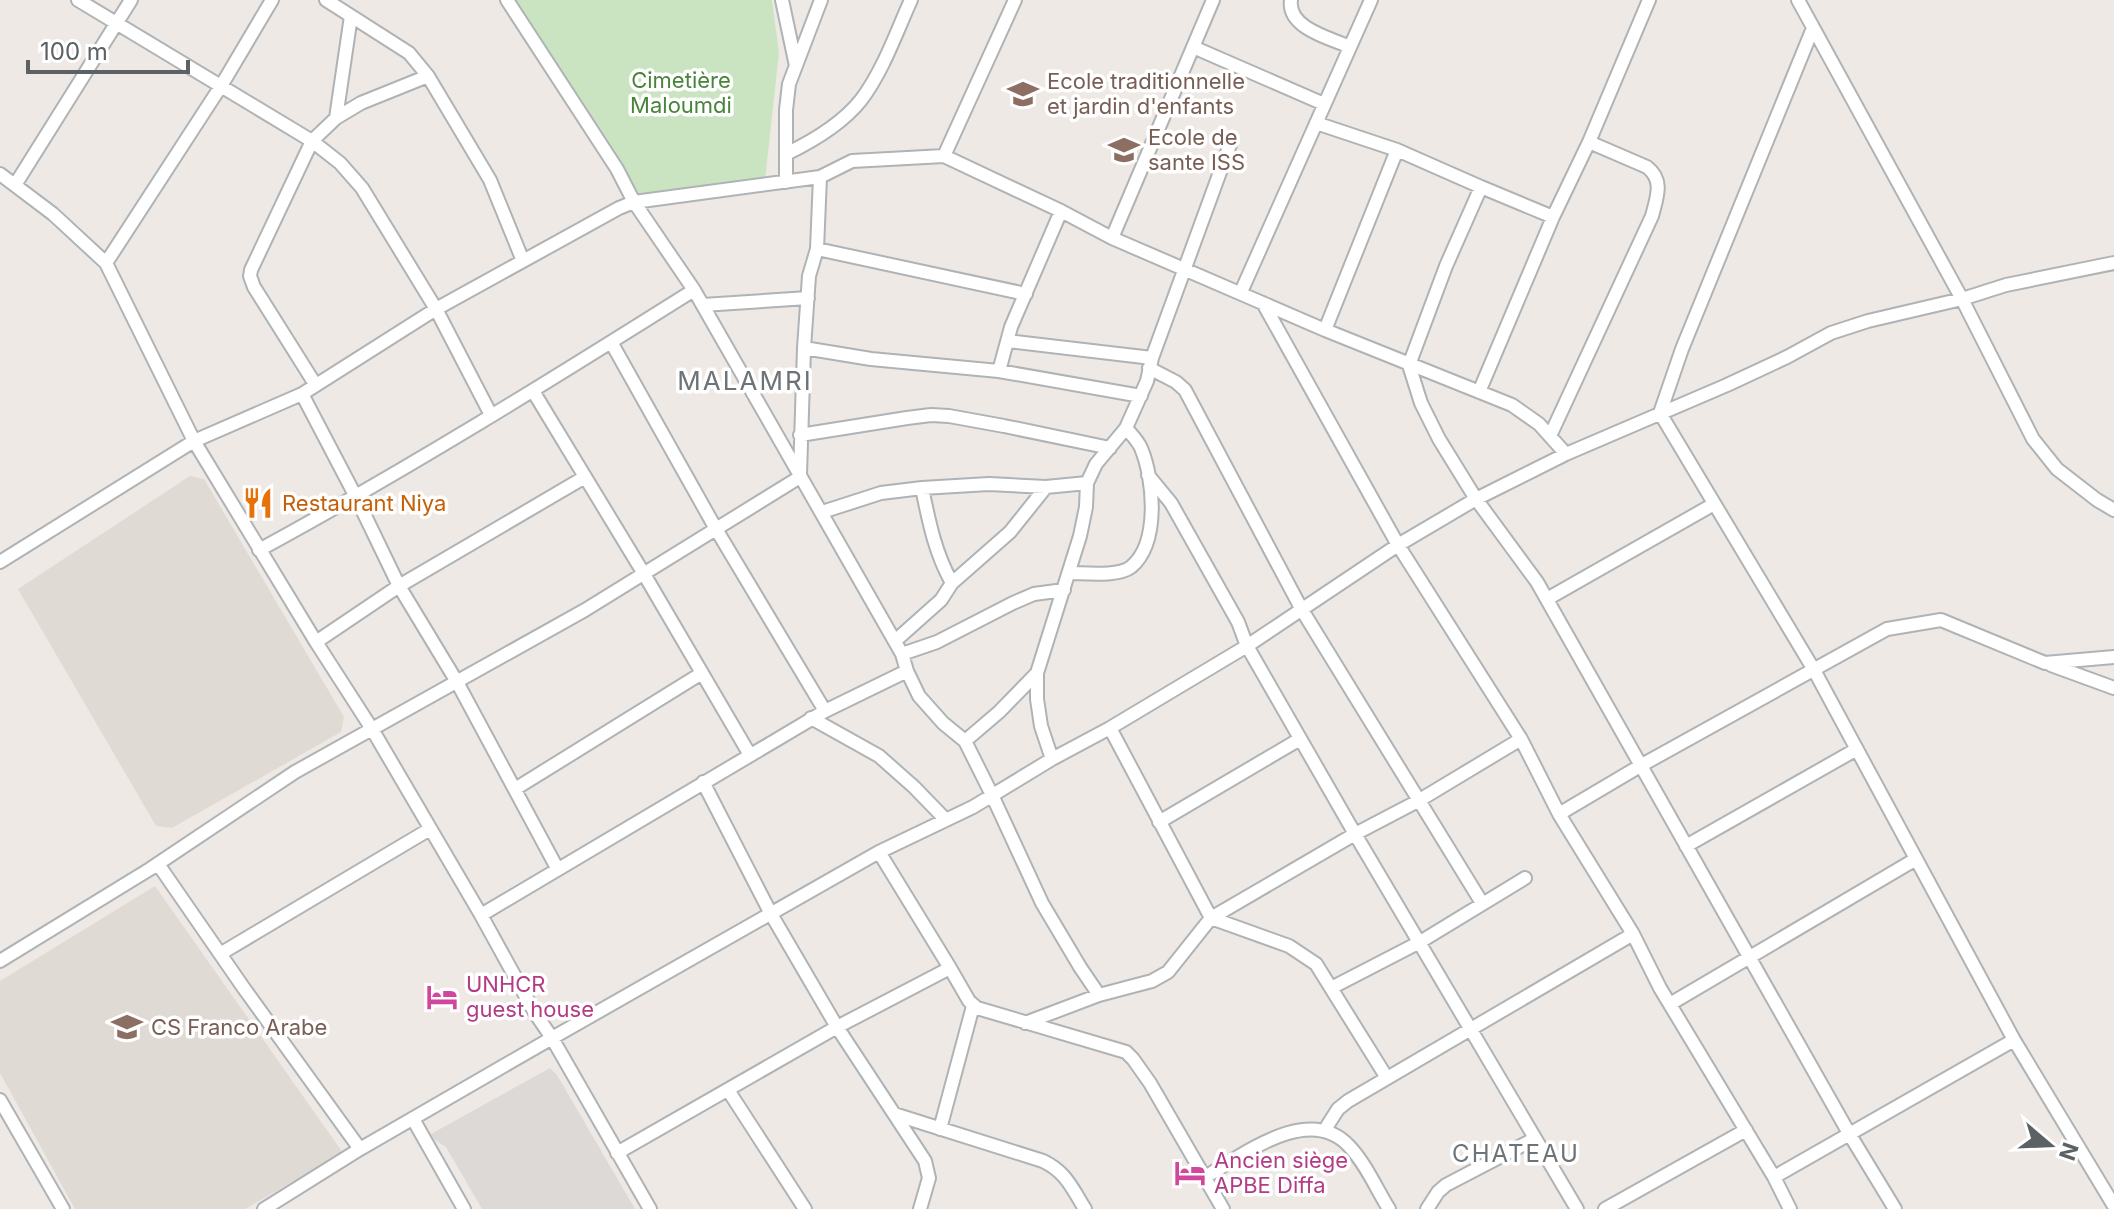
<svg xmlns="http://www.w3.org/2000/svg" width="2114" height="1209" viewBox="0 0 2114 1209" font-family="Inter,sans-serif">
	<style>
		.industrial { fill: #dcd9d6 }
		.education { fill: #e0dad5 }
		.green { fill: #cae4c2 }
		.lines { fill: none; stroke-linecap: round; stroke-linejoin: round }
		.minor-casing { stroke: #afb3b6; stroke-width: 16 }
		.minor { stroke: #fff; stroke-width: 12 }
		.labels { text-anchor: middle; stroke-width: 7; stroke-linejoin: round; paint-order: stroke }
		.park-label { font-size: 22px; fill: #49843b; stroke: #fff }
		.education-label { font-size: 22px; fill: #785e54; stroke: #fff; text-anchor: start }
		.food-label { font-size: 22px; fill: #c56008; stroke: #fff; text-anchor: start }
		.hotel-label { font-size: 22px; fill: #b23c85; stroke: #fff; text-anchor: start }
		.neighbourhood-label { font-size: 24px; letter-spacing: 2px; fill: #6d7376; stroke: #fff }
		.quarter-label { font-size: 26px; letter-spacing: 2px; fill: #6d7376; stroke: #fff }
	</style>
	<rect width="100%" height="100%" fill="#eee9e4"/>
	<path class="industrial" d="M550,1068L557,1075L635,1209H482L446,1147L435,1140L431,1134Z"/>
	<path class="education" d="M190,476L204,479L344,717L341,732L172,828L156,826L18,589Z
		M155,886L343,1153L245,1209H75L0,1073V981Z"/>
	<path class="green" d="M513,0H772L779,53L764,189L638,198Z"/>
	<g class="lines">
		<defs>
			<path id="minor" d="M78,0L312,141L340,163L362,188L436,309L491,415
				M326,0L409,53L428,76L490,180L523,261
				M507,0L617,169L634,202L694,290L902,654
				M782,0L796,66
				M1291,0C1287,28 1330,38 1350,47
				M1798,0L1962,299L2033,439L2057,469L2097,500L2114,510
				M1813,28L1682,349L1660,413L1814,670L2014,1040L2114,1206
				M1193,47L1324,104
				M336,118L351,16
				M1316,123L1397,150L1481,187
				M786,154C813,141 842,124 861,100C883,71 896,33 911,0
				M944,156L1015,0
				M0,174L53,214L106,263L194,441L316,642L372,729L481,915L535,1013L552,1038L879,852L973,807L1052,759L1110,728L1247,646L1398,545L1476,499L1566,454L1727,385L1787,357L1831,333L1868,321L1962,299L2006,285L2114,263
				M786,182V110L789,84L821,0
				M15,185L131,0
				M1553,217L1481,187L1446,266L1409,365L1421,403L1439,439L1476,499L1537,582L1850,1135L1895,1209
				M1112,238L1213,0
				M817,249L1026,294
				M106,263L221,86L272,0
				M1241,292L1371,0
				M1263,303L1398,545L1521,739L1559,814L1633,934L1660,988L1774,1177L1790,1209
				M703,305L808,298
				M1325,330L1397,150
				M1008,341L1152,358
				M611,342L716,529L825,711
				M804,348L871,359L999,371L1141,396
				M1149,368L1176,382L1185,390L1302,610L1482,903
				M999,371L1011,327L1061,211
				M315,384L254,287L250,276L251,270L312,141L336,118L361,103L428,76
				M533,391L644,574L750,755
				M1479,392L1553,217L1589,142L1649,0
				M302,394L356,497L399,586L457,682L557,868
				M800,435L907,418L931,415L949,416L1004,426L1110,448
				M1550,436L1652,216C1657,197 1664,180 1647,167L1589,142
				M800,474L804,348L809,276L817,249L820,177
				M1148,475L1171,503L1238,622L1247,646L1355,834L1577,1209
				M922,488C929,522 935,553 952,583
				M822,512L881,493L922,488L989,484L1046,487L1087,483
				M259,550C408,469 551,380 694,290
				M0,562L194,441L302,394L436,309L619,208L634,202L820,177L852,161L944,156L1061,211L1112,238L1325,330L1512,405L1539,424L1566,454
				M1069,573C1085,573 1118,577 1131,567C1160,543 1154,479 1141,448C1138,441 1131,434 1126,428
				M1547,599L1714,504
				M895,641L941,600L952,583L1010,532L1046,487
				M316,642L399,586L585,477
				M2051,665L2114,688
				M907,671L919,696L943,723L965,741L992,795L1042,903L1080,967L1099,995
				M811,718L879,756L914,787L946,820
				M1110,728L1211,918L1289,946L1316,964L1387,1078
				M965,741L999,712L1037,673
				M1052,759L1041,726L1037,699V673L1080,536L1086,507L1087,483L1096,464L1126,428L1147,381L1152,358L1231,142
				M703,782L771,914L837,1027L925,1161L929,1178L920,1209
				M515,789L702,673
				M1559,814L1640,766L1887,629L1941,620L2045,663L2114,657
				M1159,822L1300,739
				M1686,846L1857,749
				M879,852L950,968
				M158,864L243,987L360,1149
				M481,915L825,711L907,671L902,654L937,642L1013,603L1034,594L1064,590
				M220,954L430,829
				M0,961L150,869L295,772L585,610L800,477
				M1331,988L1420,942L1525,878
				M1670,1004L1916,859
				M1025,1023L1099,995L1152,981L1168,972L1211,918L1355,834L1418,801L1521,739
				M728,1090L805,1209
				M0,1100L63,1209
				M894,1114L1043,1161C1066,1172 1072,1188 1085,1209
				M413,1119L464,1209
				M940,1129L973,1006
				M1324,1131L1338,1109L1348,1101L1633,934
				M617,1153L837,1027L950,968L969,1001L977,1008L1126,1052L1133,1059L1150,1083L1223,1209
				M1205,1177C1243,1155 1309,1103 1349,1146C1366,1164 1376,1188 1389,1209
				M1774,1177L2014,1040
				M264,1209L360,1149L552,1038L650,1209
				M1427,1209L1438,1192L1446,1185L1534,1139
				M1605,1209L1746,1130"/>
		</defs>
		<use href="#minor" class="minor-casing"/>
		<use href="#minor" class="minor"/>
	</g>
	<defs>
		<symbol id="school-bare" viewBox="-9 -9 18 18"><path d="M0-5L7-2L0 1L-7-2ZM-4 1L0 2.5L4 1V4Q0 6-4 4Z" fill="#8d6e63" stroke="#fff" stroke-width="2.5" paint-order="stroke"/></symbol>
		<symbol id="restaurant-bare" viewBox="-9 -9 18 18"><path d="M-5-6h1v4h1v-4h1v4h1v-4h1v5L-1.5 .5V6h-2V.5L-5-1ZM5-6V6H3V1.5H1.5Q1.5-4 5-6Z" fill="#e8710a" stroke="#fff" stroke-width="2.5" paint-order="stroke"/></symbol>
		<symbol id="hotel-bare" viewBox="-9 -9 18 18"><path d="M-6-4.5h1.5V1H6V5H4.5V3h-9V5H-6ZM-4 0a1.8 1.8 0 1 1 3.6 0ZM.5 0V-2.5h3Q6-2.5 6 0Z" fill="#d1479c" stroke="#fff" stroke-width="2.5" paint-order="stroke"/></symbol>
	</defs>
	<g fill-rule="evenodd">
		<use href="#school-bare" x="1001" y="72" width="44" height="44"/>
		<use href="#school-bare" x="1102" y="128" width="44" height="44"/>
		<use href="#restaurant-bare" x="236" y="481" width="44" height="44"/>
		<use href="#hotel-bare" x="420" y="975" width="44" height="44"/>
		<use href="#school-bare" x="105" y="1005" width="44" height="44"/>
		<use href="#hotel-bare" x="1168" y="1151" width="44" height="44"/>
	</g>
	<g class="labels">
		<g class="park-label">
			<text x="681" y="88">Cimetière<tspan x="681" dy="25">Maloumdi</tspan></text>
		</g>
		<g class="education-label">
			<text x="1047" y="89">Ecole traditionnelle<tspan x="1047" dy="25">et jardin d'enfants</tspan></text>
			<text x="1148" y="145">Ecole de<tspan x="1148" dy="25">sante ISS</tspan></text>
			<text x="151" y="1035">CS Franco Arabe</text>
		</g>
		<g class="food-label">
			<text x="282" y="511">Restaurant Niya</text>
		</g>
		<g class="hotel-label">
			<text x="466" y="992">UNHCR<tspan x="466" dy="25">guest house</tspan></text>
			<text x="1214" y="1168">Ancien siège<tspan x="1214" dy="25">APBE Diffa</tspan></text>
		</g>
		<g class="neighbourhood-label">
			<text x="1516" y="1162">CHATEAU</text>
		</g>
		<g class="quarter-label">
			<text x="745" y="390">MALAMRI</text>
		</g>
	</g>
	<g transform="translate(2050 1145) rotate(109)" stroke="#ffffff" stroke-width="6" paint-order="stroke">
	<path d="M0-6L14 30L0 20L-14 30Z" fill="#5c6164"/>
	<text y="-12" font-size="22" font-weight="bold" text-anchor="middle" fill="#5c6164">N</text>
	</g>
	<path d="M28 60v12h160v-12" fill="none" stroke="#5c6164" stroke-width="4"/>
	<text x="40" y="60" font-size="24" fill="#5c6164" stroke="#ffffff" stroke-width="6" paint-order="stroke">100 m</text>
</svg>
